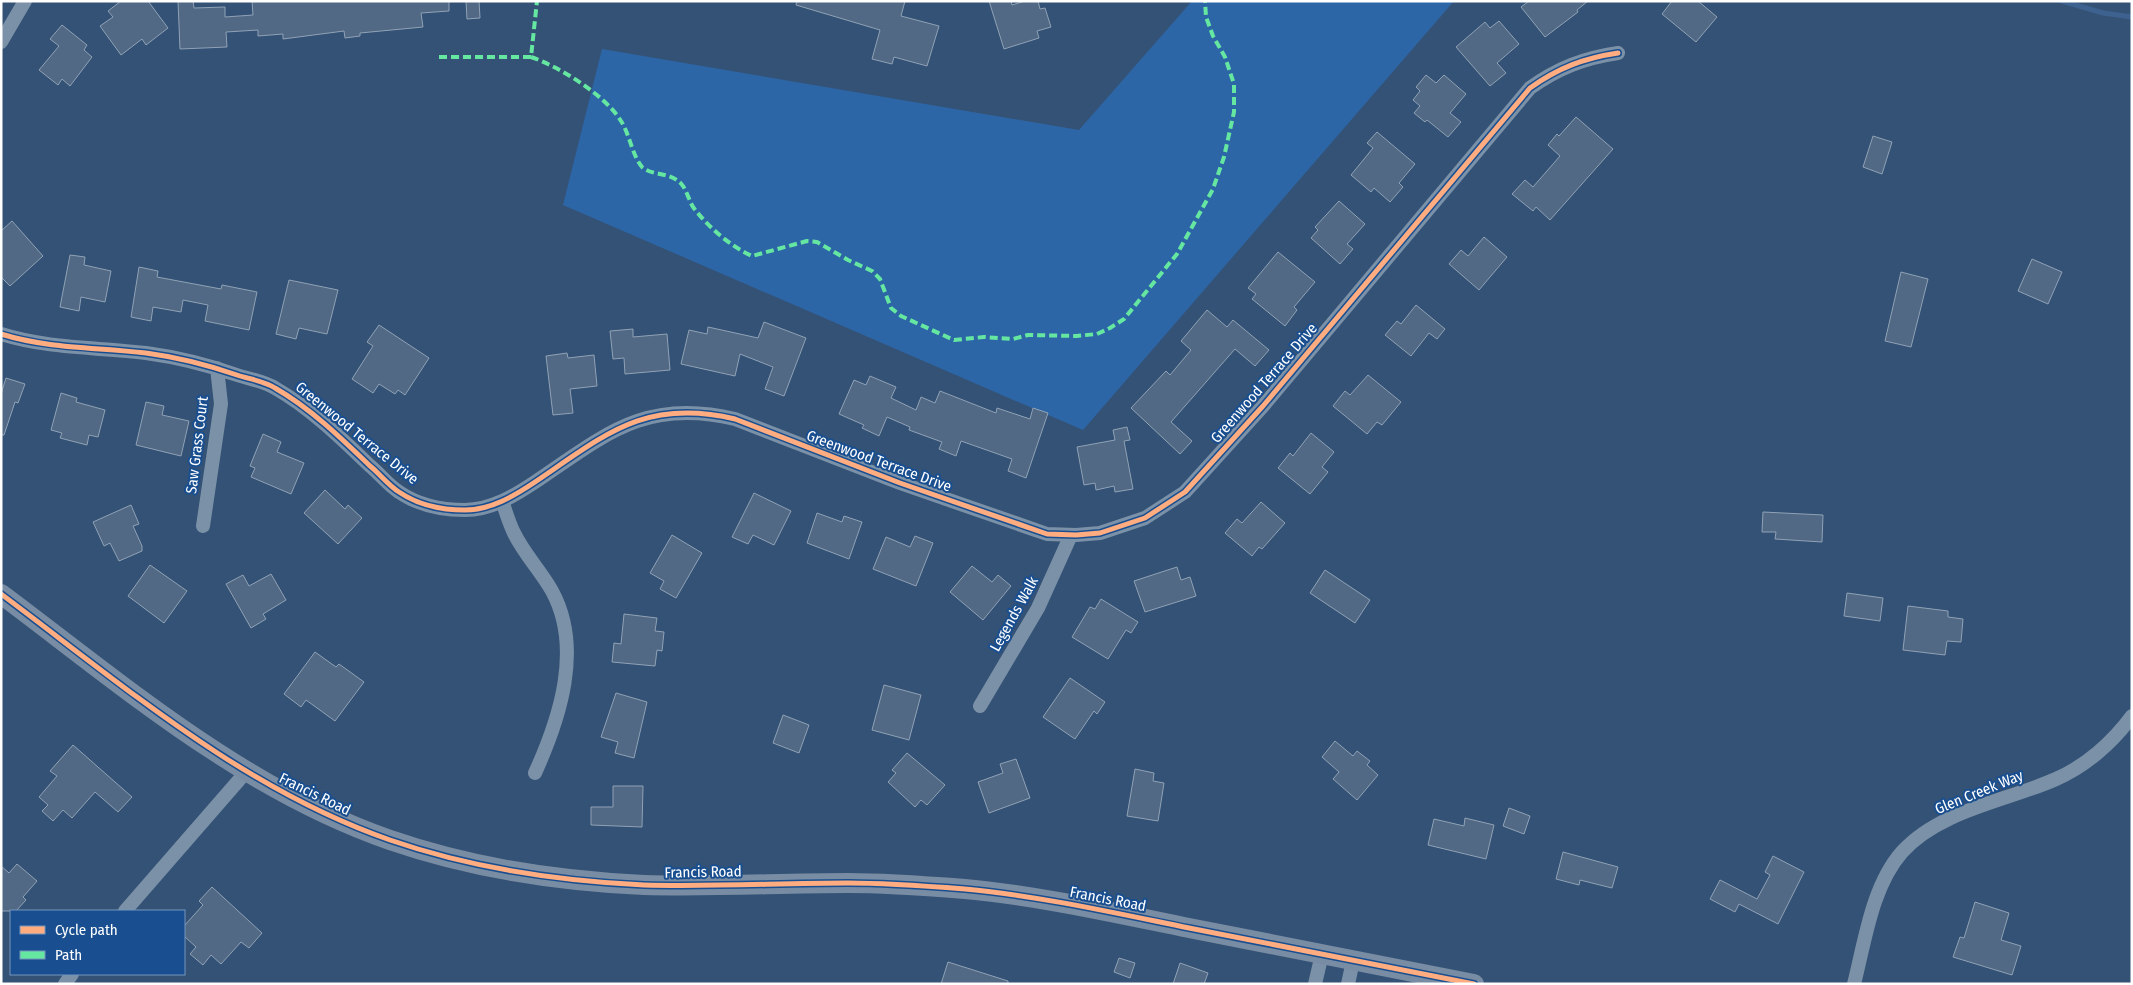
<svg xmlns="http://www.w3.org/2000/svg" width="2133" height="985" viewBox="0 0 2133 985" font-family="'Fira Sans Condensed',sans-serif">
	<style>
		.green { fill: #2d66a6 }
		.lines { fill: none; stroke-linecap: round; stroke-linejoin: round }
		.stream { stroke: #3d6290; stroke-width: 5 }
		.building { fill: #516985; stroke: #90a2b6 }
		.street { stroke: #7b91a8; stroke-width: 14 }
		.secondary { stroke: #788ca4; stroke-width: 20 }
		.quiet { stroke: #66e7a1; stroke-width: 4; stroke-dasharray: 8 4; stroke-linecap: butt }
		.cycleway-casing { stroke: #194f90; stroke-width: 8 }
		.cycleway { stroke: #ffac80; stroke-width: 5 }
		.labels { text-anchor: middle; stroke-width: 4; stroke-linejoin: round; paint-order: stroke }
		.street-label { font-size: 15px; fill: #fff; stroke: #194f90 }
	</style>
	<rect width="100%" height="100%" fill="#345275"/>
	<path class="green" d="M1192,1H1454L1083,430L563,205L602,49L1079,130Z"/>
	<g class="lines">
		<path class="stream" d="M2062,1L2103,13L2132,17"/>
	</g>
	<path class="building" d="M121,1H148L168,28L146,45L142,39L121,55L100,26L113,17L108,11Z
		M178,1H193L194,8L225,7V17L253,15L252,1H449V11L421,13L423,27L360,33V36L345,38L344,31L283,39V34L258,36V30L226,32L227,47L180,49Z
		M466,1H479L480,18L467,19Z
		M797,1H905L901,16L939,26L927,66L894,57L892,64L872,59L880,30L796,5Z
		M989,1H1011L1012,5L1025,1H1038L1040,9L1045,8L1051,27L1037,31L1039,38L1004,49Z
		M1529,1H1588L1577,10L1578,12L1545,37L1521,7Z
		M1672,1H1698L1717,17L1696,42L1662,14Z
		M1499,21L1519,44L1497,63L1506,73L1490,86L1456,47L1485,22L1490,28Z
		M62,25L87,45L84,50L92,57L70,86L62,79L58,85L39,70L59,46L50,39Z
		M1426,75L1436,83L1444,75L1466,94L1450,113L1461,122L1448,137L1427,120L1425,122L1414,113L1420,106L1413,100L1420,91L1416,87Z
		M1576,117L1613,149L1550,220L1536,207L1533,211L1512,194L1525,180L1533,187L1560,156L1548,145L1557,134L1559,136Z
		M1377,132L1415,164L1399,183L1403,187L1390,202L1374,188L1371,192L1351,175L1373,148L1367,143Z
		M1873,136L1892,142L1882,174L1863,167Z
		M1339,201L1365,224L1347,244L1353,249L1340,264L1311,238L1318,230L1315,227Z
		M12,221L43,256L10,286L1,277V231Z
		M1484,237L1507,257L1479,290L1449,264L1461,250L1468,256Z
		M1278,252L1315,282L1294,307L1297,310L1285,326L1252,299L1256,294L1248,288Z
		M70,255L85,257L84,265L111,271L105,302L81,297L79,311L60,307Z
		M2032,259L2062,272L2048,304L2018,291Z
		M139,267L158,271L157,277L221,289L222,285L257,292L249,330L205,321L208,305L183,300L181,312L153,307L151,321L131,317Z
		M1901,272L1928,279L1911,347L1885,341Z
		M289,280L338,290L327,334L299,328L296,339L276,334Z
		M1416,305L1445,329L1437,339L1429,333L1411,356L1385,335L1397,321L1401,324Z
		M1207,310L1227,327L1233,320L1269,350L1255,366L1235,349L1171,422L1192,441L1180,454L1131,408L1166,371L1170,375L1191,350L1181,341Z
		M764,322L806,338L784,396L765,389L773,367L740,354L735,376L681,364L689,330L707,334L708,327L758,338Z
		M379,325L429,358L405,395L398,390L395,394L379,384L373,393L352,379L373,346L367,342Z
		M633,329V337L667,334L670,370L625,374L624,358L613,359L610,331Z
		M567,353L568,358L594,355L597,386L570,389L573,413L553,415L546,356Z
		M1368,375L1401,402L1382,425L1377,422L1367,434L1333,406L1345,391L1350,395Z
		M870,376L896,387L891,398L916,410L921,397L935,403L940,391L996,413L997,408L1030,419L1033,408L1048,413L1026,478L1008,471L1012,459L961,441L956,456L939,449L942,442L909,430L910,427L887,417L879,436L862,428L864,425L839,414L854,380L866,385Z
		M6,378L25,384L18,403L15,402L4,435H1V394Z
		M61,393L77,398L76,402L105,410L98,437L89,435L87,445L60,438L62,433L51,430Z
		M146,402L164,406L162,415L189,421L181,456L136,445Z
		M1127,427L1130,440L1124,441L1133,489L1115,492L1114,486L1096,490L1095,483L1084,485L1077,447L1115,440L1113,430Z
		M1311,433L1334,452L1322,467L1328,472L1310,494L1278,468L1290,453L1293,456Z
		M263,434L281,442L277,452L304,463L291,494L251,477L255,468L250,466Z
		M325,490L345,509L348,505L362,518L338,544L304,513Z
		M754,493L791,511L774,545L753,535L748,544L732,537Z
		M1261,502L1285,523L1262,549L1259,547L1252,556L1225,533L1237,519L1242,523Z
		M131,505L139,524L133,526L142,546V551L119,561L110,543L104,546L93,522Z
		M1763,512L1823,515L1822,542L1775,539L1776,532H1762Z
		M817,513L842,522L844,516L862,522L849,559L807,543Z
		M672,535L702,553L676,598L660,589L664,581L650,573Z
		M915,536L933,543L916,586L873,569L886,537L910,547Z
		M150,565L187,591L164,623L128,596Z
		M972,566L992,582L998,575L1011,586L983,620L950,592Z
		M1177,567L1181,580L1190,577L1196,596L1145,612L1134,581Z
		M1325,570L1370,600L1355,623L1310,593Z
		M271,574L286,600L263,614L266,619L251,628L226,584L243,575L249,586Z
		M1847,593L1883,598L1880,621L1844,616Z
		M1101,599L1138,622L1131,633L1126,630L1108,659L1072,637L1090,607L1095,609Z
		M1908,606L1948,611V617L1963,619L1961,642L1947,641L1945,655L1903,650Z
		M624,614L657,618L655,631L664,632L662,651L657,650L655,666L612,662L614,643L621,644Z
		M315,652L336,667L339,664L364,682L335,721L306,700L301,707L284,694Z
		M1070,678L1105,702L1097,714L1094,711L1075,739L1043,717Z
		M884,685L921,695L909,740L872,730Z
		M616,693L647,702L634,758L615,753L618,742L601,737Z
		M783,715L809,725L799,753L773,743Z
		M1335,741L1353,756L1357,751L1370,761L1367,765L1378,775L1357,800L1333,779L1339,772L1322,757Z
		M73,745L132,797L118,812L95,792L72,818L63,810L53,821L42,811L48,805L39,797L57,776L50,771Z
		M907,753L945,785L927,805L921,800L915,807L888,782L896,773L892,770Z
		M1016,759L1030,798L989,813L978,782L1003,773L1000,764Z
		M1135,769L1154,773L1153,781L1164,783L1158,821L1127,816Z
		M613,786H643L642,827L591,825V807H613Z
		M1509,808L1530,816L1524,834L1503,826Z
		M1465,818L1494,825L1486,859L1428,845L1434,819L1464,826Z
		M1563,852L1618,867L1612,888L1580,880L1579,885L1556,879Z
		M1773,856L1804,872L1778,924L1739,904L1735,912L1710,899L1720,880L1757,899L1770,875L1765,872Z
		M17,864L37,881L23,897L26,900L16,911H1V866L9,873Z
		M212,887L262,933L249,948L241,942L221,964L211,955L203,965L190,954L196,947L184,936V926L203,905L199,901Z
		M1975,902L2009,913L2001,940L2021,946L2012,975L1953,957L1960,937L1964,938Z
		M1119,958L1135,963L1130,978L1114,972Z
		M948,962L1008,981V984H941Z
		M1180,963L1208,973L1204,984H1173Z"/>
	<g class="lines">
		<path class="street" d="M1,42L25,1
			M1,334C49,349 97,347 146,353C176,357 208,365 237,375C249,379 264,381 275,388C310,408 340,437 369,465C379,473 388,485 399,492C418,505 442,510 465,510C491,510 514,496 535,482C606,434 645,398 735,419L900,483L1047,534L1076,535L1100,533L1145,518L1185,492L1263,406L1530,88C1558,68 1584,58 1618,53
			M502,501C506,512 509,523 514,533C524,554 541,571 552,591C583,648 560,718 535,773
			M203,526L221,404L217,368
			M980,706L1038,608L1071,535
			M125,911L246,772
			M65,984L72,974
			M1315,984L1322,954
			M1348,984L1353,961
			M1854,984C1865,941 1872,886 1902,852C1940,810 2007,801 2056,779C2086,766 2113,742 2132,716"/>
		<path class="secondary" d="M1,594C124,686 243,789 390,840C471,868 559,881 644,885C712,887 780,883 848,883C886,883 926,886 965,889C1040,896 1115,913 1189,928C1284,947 1379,965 1474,984"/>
		<path class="quiet" d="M439,57H531L537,1
			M531,57C560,67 605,95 621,121C630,135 632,155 642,167C654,177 672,171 683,186C687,192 689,200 693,207C708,227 730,246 752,256L807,241L817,242L848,260L872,271L880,279L891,308L901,316L954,340L984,337L1013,339L1028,335L1076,336L1097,334L1110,328L1124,319L1177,254L1213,189L1224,157L1234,112V84L1225,57L1213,36L1206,17L1205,1"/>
		<defs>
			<path id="cycleway" d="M1,334C49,349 97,347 146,353C176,357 208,365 237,375C249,379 264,381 275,388C310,408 340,437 369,465C379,473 388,485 399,492C418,505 442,510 465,510C491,510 514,496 535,482C606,434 645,398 735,419L900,483L1047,534L1076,535L1100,533L1145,518L1185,492L1263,406L1530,88C1558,68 1584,58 1618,53
				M1,594C124,686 243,789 390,840C471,868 559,881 644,885C712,887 780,883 848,883C886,883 926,886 965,889C1040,896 1115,913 1189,928C1284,947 1379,965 1474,984"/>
		</defs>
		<use href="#cycleway" class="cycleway-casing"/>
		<use href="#cycleway" class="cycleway"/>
	</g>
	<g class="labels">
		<g class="street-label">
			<text transform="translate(1264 383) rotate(-49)" y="5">Greenwood Terrace Drive</text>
			<text transform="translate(357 433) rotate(39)" y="5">Greenwood Terrace Drive</text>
			<text transform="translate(197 445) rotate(-83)" y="5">Saw Grass Court</text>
			<text transform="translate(879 461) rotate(20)" y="5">Greenwood Terrace Drive</text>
			<text transform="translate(1014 614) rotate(-61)" y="5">Legends Walk</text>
			<text transform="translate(1979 792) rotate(-22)" y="5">Glen Creek Way</text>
			<text transform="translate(315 794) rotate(26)" y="5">Francis Road</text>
			<text transform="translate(703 872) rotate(-1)" y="5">Francis Road</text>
			<text transform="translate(1108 899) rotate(11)" y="5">Francis Road</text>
		</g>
	</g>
	<rect width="2133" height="985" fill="none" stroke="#ffffff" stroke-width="5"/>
	<rect x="10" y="910" width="175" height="65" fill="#194f90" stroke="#7595bc"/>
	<rect x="20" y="926" width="25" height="8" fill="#ffac80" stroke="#7595bc"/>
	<text x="55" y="935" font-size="15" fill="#ffffff">Cycle path</text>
	<rect x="20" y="951" width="25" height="8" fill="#66e7a1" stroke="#7595bc"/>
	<text x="55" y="960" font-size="15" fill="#ffffff">Path</text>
</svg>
